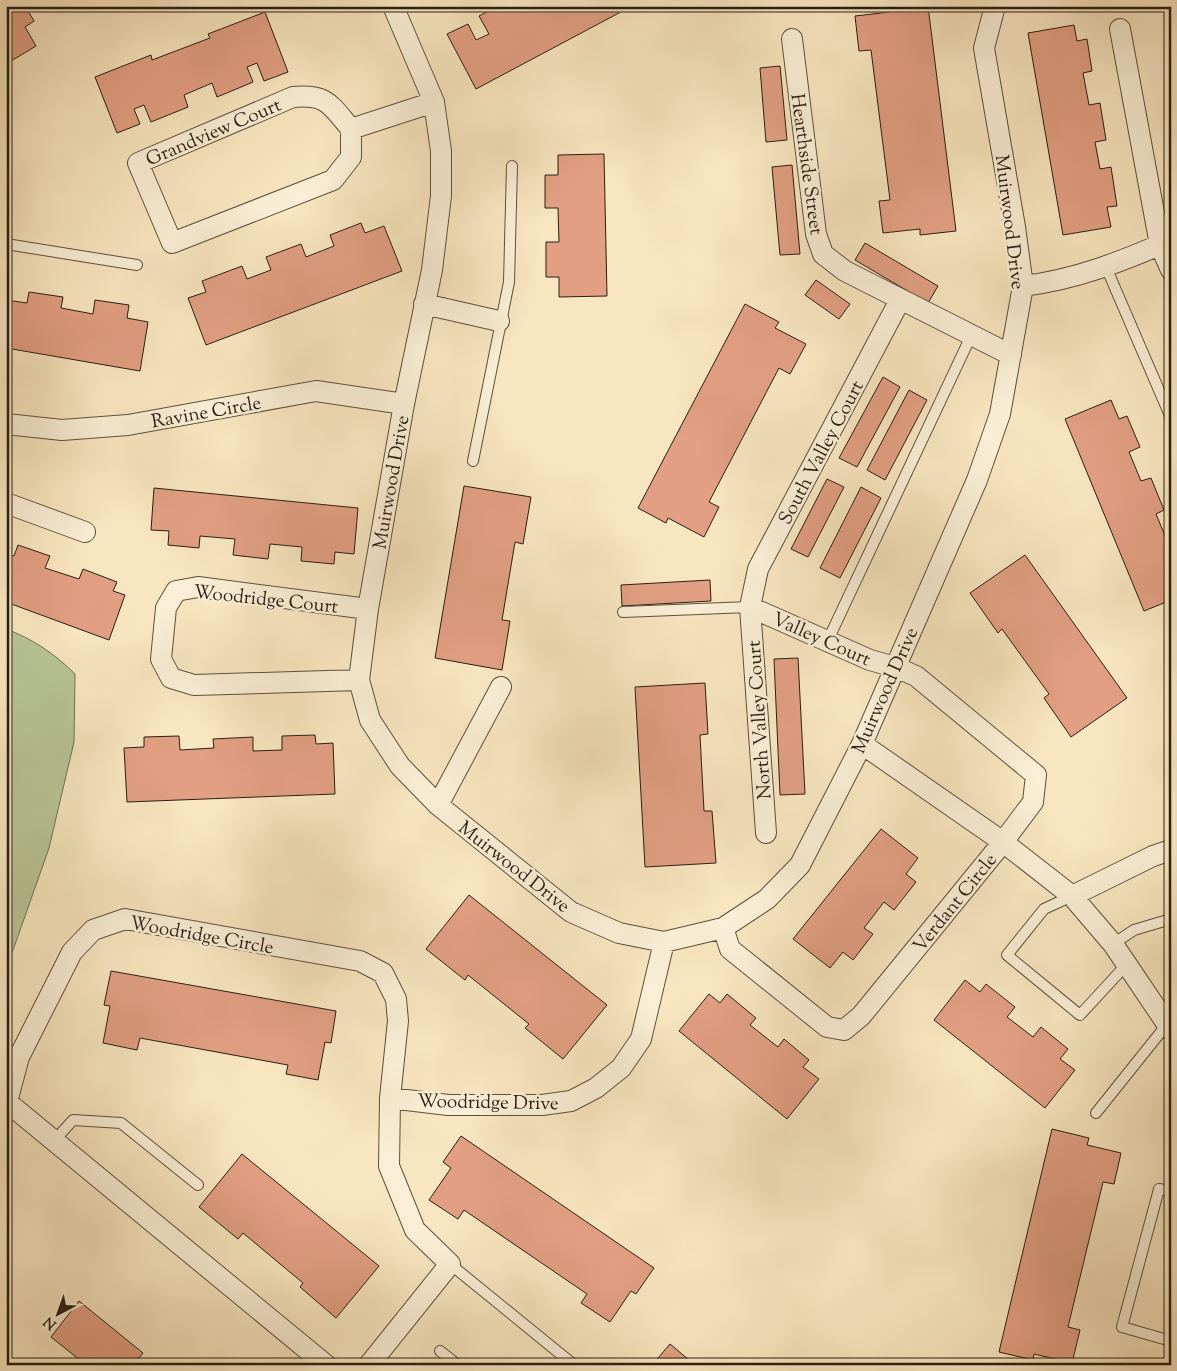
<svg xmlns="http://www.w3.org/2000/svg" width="1177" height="1371" viewBox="0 0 1177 1371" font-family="'Sorts Mill Goudy',serif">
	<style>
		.green { fill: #b8c696; stroke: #707254 }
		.building { fill: #e29f83; stroke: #291e13 }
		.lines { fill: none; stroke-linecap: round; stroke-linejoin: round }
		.service-casing { stroke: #5d503e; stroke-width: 12 }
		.minor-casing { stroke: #5d503e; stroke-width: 22 }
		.service { stroke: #faefd6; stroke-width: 10 }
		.minor { stroke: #faefd6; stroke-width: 20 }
		.labels { text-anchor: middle; stroke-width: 5; stroke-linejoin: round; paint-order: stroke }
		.street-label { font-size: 19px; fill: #291e13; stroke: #faefd6 }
	</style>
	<rect width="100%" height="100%" fill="#f8e6c0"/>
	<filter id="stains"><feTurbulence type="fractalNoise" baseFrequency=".004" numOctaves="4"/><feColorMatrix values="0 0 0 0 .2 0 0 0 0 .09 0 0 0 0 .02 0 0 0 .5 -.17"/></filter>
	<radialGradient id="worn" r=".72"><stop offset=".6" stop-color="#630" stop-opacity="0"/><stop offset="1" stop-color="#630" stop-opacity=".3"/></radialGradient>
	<path class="green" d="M6,629C33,639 55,654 75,674L74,742L49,848L6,970Z"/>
	<path class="building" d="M6,6H25L34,21L25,27L36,46L6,64Z
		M498,6H517L519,9L523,6H632L476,89L447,34L468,24L476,40L489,34L479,16Z
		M889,6H928L956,231L920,235V229L883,233L879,201L890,200L871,50L859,51L855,16L890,12Z
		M265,12L288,72L264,81L257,63L247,67L253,82L217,97L212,83L184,95L188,107L151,122L144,105L134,109L140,124L117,133L95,77L151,55L152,60L210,38L208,34Z
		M1074,25L1077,41L1087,39L1092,71L1083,73L1089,105L1100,103L1106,140L1095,142L1100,169L1111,167L1117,206L1107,207L1111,227L1063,235L1028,33Z
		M780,66L787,140L766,142L760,68Z
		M604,154L607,296L559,297V277H546V242H559L558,208H545V175H558V155Z
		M792,165L800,254L780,255L772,167Z
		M361,223L365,233L384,226L402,271L206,345L188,298L206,292L202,281L242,266L247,279L271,270L266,257L301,244L306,257L334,246L330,235Z
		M865,243L938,286L928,303L855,260Z
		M816,280L850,304L839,319L805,295Z
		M29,292L63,297L61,308L93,314L95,300L129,305L127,318L148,322L140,371L6,348V300L27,303Z
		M745,304L779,322L775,328L806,344L790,374L779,368L709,502L719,507L704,537L668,518L666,523L638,508Z
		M883,377L900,387L857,467L839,458Z
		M909,390L927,400L885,480L867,470Z
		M1111,400L1119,419L1127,416L1140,447L1129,452L1141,481L1151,478L1164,510L1156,514L1168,543L1171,542V600L1144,611L1065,419Z
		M827,479L844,487L808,557L791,549Z
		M464,486L531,497L523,544L515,542L502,620L510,621L502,670L435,658Z
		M861,487L881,498L840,578L820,568Z
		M154,488L358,508L354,554L335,552L334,564L301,561L302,547L270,544L268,559L233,555L235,539L200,536L199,548L168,545L169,531L151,530Z
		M18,545L50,556L45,568L79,579L83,569L117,582L113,591L125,595L109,640L6,602V554L14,556Z
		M1025,555L1127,698L1071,737L1044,698L1049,694L1002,629L998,633L970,593Z
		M710,580L711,601L622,606L621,585Z
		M798,658L805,794L780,795L774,659Z
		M705,683L708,734L700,735L704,811H712L716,863L645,867L635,687Z
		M315,735L316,744L333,743L335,794L127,802L124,748L144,747V737L179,736L180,750L214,748L213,739L253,737V751L282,750V736Z
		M881,829L918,858L906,874L916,882L894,910L884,902L864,928L873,934L853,960L843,952L830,968L793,939Z
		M469,895L607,1005L563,1059L525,1028L529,1024L468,975L465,980L426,949Z
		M111,971L336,1011L331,1043L325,1042L318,1080L286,1074L288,1065L140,1038L137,1050L103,1043L110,1006L104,1005Z
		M965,980L980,992L986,984L1015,1007L1007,1017L1033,1037L1041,1027L1068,1049L1060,1059L1075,1070L1045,1108L934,1020Z
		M709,994L720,1003L727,994L756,1018L750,1025L778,1047L784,1039L809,1060L803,1067L819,1079L787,1119L679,1031Z
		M1052,1129L1089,1138L1087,1145L1121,1153L1114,1184L1103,1182L1068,1327L1080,1330L1072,1363L1034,1354L1033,1360L999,1352Z
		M461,1136L654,1268L636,1294L631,1291L610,1322L581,1303L587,1294L464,1210L458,1219L429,1200L451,1168L443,1162Z
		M242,1154L379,1266L336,1318L300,1287L303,1283L243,1233L238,1239L199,1207Z
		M79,1301L143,1353L133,1365H86L51,1337Z
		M670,1344L695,1365H652Z"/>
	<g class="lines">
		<defs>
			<path id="service" d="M6,244L137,265
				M1106,267L1171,418
				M473,461L509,282L512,166
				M623,612L750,607
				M828,640L971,336
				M1072,896L1044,909L1007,955L1080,1015L1127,964
				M1113,944L1134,930L1171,919
				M1096,1113L1168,1023
				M54,1141L73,1120L121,1123L198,1185
				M1171,1191L1159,1189L1122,1327L1171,1341
				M450,1264L574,1365
				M440,1351L458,1365"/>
			<path id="minor" d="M393,6L434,102L441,151V196L432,270L404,404L368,609L359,680L370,720L400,766L438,805L571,912L619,933L664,942L723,928L767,899L800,865L862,744L977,480L1000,414L1023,286L1015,227L984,48L995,6
				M1120,29L1160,245L1171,270
				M792,39L816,234L823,254L845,271L1011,355
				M351,129C330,104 327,94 293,97L138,163L172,243L333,180L351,157V129L434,102
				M1023,286C1075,280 1123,261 1171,240
				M424,304L499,321
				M6,424L62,430L128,425L316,391L404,404
				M6,503L85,532
				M359,680L194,685L171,678L161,659L166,608L176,591L198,587L368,609
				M862,744L1003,842L1072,896L1113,944L1171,1030
				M438,805L501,687
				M766,833L750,607L758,569L900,300
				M1072,896L1153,856L1171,850
				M723,928L730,949L827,1027L844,1030L861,1016L1003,842L1033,802L1036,775L916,676L895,667L870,660L750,607
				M390,1098L448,1105H542L571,1101L596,1088L621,1068L641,1039L664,942
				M326,1365L7,1102L19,1057L72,952L93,930L125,919L360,961L383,973L396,999L398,1021L390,1098L389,1166L415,1230L450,1264L369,1365"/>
		</defs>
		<use href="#service" class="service-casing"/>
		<use href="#minor" class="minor-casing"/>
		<use href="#service" class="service"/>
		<use href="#minor" class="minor"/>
	</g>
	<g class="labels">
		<g class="street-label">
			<text transform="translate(213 131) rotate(-23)" y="7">Grandview Court</text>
			<text transform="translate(808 164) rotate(82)" y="7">Hearthside Street</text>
			<text transform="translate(1011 222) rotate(83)" y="7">Muirwood Drive</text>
			<text transform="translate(206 411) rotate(-10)" y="7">Ravine Circle</text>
			<text transform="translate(820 452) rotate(-62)" y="7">South Valley Court</text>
			<text transform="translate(390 482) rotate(-80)" y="7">Muirwood Drive</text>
			<text transform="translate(266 598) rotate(6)" y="7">Woodridge Court</text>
			<text transform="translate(822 638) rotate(24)" y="7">Valley Court</text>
			<text transform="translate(884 690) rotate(-66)" y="7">Muirwood Drive</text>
			<text transform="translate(758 720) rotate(-94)" y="7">North Valley Court</text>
			<text transform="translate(515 866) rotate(38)" y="7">Muirwood Drive</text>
			<text transform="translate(954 902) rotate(-51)" y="7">Verdant Circle</text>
			<text transform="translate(202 934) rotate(10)" y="7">Woodridge Circle</text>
			<text transform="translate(488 1101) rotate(1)" y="7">Woodridge Drive</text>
		</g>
	</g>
	<rect width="1177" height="1371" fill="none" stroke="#f8e6c0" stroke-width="25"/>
	<rect x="8" y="8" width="1162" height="1356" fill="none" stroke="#291e13" stroke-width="2.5"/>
	<rect x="12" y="12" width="1152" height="1346" fill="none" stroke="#291e13"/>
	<g transform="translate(58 1314) rotate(221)" stroke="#faefd6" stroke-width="4" paint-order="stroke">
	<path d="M0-4L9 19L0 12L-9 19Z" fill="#291e13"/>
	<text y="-8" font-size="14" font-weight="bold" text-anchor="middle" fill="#291e13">N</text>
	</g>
	<rect width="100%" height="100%" filter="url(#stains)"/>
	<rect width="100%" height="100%" fill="url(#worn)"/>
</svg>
